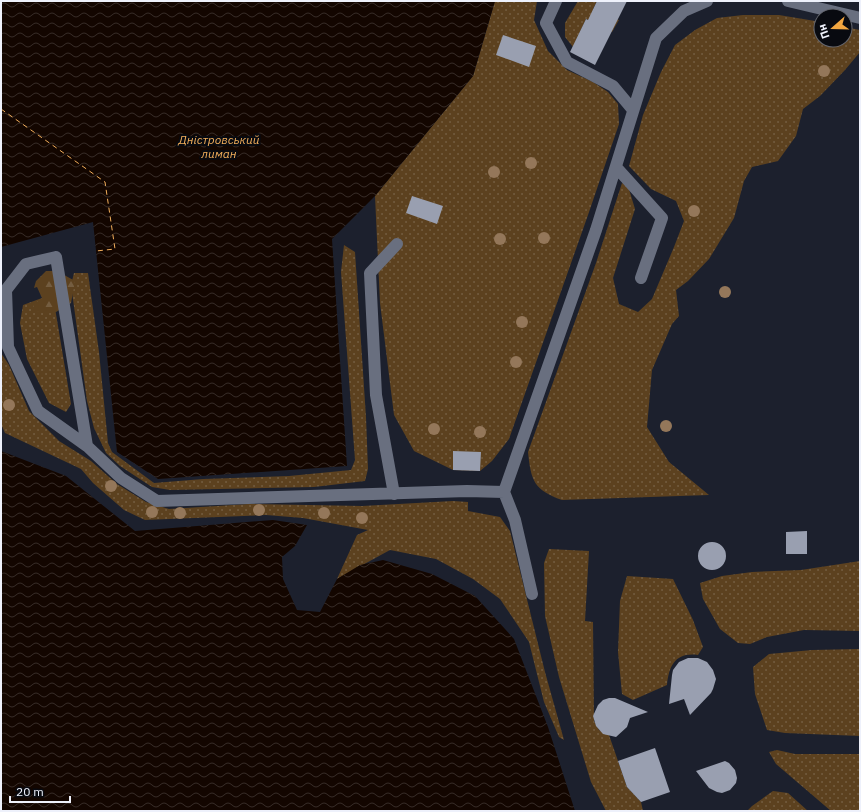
<svg xmlns="http://www.w3.org/2000/svg" width="861" height="812" viewBox="0 0 861 812" font-family="'IBM Plex Sans',sans-serif">
	<style>
		.grass { fill: url(#grass-dots) }
		.forest { fill: url(#forest-firs) }
		.water { fill: url(#water-waves) }
		.lines { fill: none; stroke-linecap: round; stroke-linejoin: round }
		.ferry { stroke: #f3af5b; stroke-width: 1; stroke-dasharray: 5 4; stroke-linecap: butt }
		.building { fill: #999fb0 }
		.minor { stroke: #696f7f; stroke-width: 12 }
		.tree { fill: #94775a }
		.labels { text-anchor: middle; stroke-width: 4; stroke-linejoin: round; paint-order: stroke }
		.water-label { font-size: 12px; font-style: italic; fill: #f3af5b; stroke: #080a10 }
	</style>
	<defs>
		<pattern id="grass-dots" width="8" height="8" patternUnits="userSpaceOnUse"><rect width="8" height="8" fill="#5c411f"/><path d="M2 2h.1M6 6h.1" fill="none" stroke="#745d40" stroke-width="1.8" stroke-linecap="round"/></pattern>
		<pattern id="forest-firs" width="22" height="20" patternUnits="userSpaceOnUse"><rect width="22" height="20" fill="#5c411f"/><path d="M5 1l3.5 6h-7zM16 11l3.5 6h-7z" fill="#745d40"/></pattern>
		<pattern id="water-waves" width="16" height="10" patternUnits="userSpaceOnUse"><rect width="16" height="10" fill="#130600"/><path d="M0 5q4-4 8 0t8 0" fill="none" stroke="#362b26"/></pattern>
	</defs>
	<rect width="100%" height="100%" fill="#1c202d"/>
	<path class="grass" d="M495,1H537L534,20L548,51L567,70L593,82L608,92L618,104L619,124L588,215L509,439L492,461L480,471L453,470L414,451L394,415L380,303L375,196L473,76Z
		M578,1H597L593,9L619,20L612,32L586,19L573,47L565,37V23Z
		M743,15H779L821,22V40H845V27L860,30V52L845,70L820,96L803,109L796,136L778,161L752,167L744,181L734,218L709,259L688,281L676,290L679,316L672,324L652,370L647,427L669,462L709,495L562,500C534,490 531,481 528,452L596,263L622,183L628,186L635,209L613,278L619,304L638,312L652,299L674,247L684,221L676,201L651,189L629,166L643,115L661,72L675,45L695,30L717,18Z
		M344,245L355,252L366,417L368,469L365,481L314,487L170,490L152,487L120,466L106,453L94,428L87,401L71,285L74,273H88L99,352L108,443L112,452L154,483L203,479L289,476L351,470L355,460L341,272Z
		M53,296L71,404L66,412L49,403L27,359L20,323L23,305L42,298Z
		M1,353L9,365L29,411L59,441L91,461L117,484L146,502L169,509L249,504L362,506L453,501L468,502V511L500,517L510,531L545,672L564,740L559,737L544,702L529,642L500,599L473,579L436,559L390,550L337,579L357,535L368,530L303,518L266,515L145,520L124,510L93,483L81,469L5,433L1,424Z
		M549,549L589,551L585,621L593,622L594,721L599,730L609,735L627,787L641,802L643,811H606L591,782L559,677L545,616L544,563Z
		M860,561V631L804,630L767,637L750,644L738,643L720,629L703,599L700,583L722,576L752,572L801,570Z
		M627,576L673,579L693,620L703,647L698,655C676,652 669,665 667,685L633,700L622,694L618,652L620,601Z
		M860,649V736L785,733L767,730L755,694L753,667L769,654L812,650Z
		M777,750L795,754H860V811H831L776,764L769,752Z
		M773,791L788,793L808,811H747L752,806Z"/>
	<path class="forest" d="M46,271H57L75,281L71,303L56,312L36,311L33,305L42,298L37,287L34,288L36,281Z"/>
	<path class="water" d="M1,1H495L473,76L375,196L332,239L347,466L158,479L117,452L93,222L1,247Z
		M1,451L66,476L135,531L273,520L307,525L295,546L282,557L283,579L297,610L320,612L337,579L360,565L383,560L432,574L475,596L514,639L548,727L575,811H1Z"/>
	<g class="lines">
		<path class="ferry" d="M1,109L105,182L115,249L96,251"/>
	</g>
	<path class="building" d="M597,1H627L595,65L570,52L586,19L588,20Z
		M503,35L536,46L529,67L496,55Z
		M412,196L443,206L437,224L406,213Z
		M453,451L481,452L480,471L453,470Z
		M807,531V554H786V532Z
		M698 556a14 14 0 1 1 28 0a14 14 0 1 1-28 0Z
		M688,658H698L707,662L713,670L716,679L713,689L711,693L690,715L684,699L669,704L672,675L673,670L679,662Z
		M609,698H615L648,712L630,718L627,727L616,737L603,734L596,726L593,716L598,705L603,700Z
		M655,748L670,792L641,802L627,787L618,761Z
		M725,761L729,763L735,770L737,778L736,783L730,790L722,793L717,792L709,788L696,771Z"/>
	<g class="lines">
		<path class="minor" d="M556,1L546,23L567,62L613,86L633,110
			M788,1L860,18
			M616,167L662,218L641,278
			M87,446L56,257L26,264L6,290L8,347L38,411L87,446L121,478L157,501L467,491L504,492
			M394,494L376,395L370,273L397,244
			M532,594L515,520L504,492L596,230L656,38L684,11L707,1"/>
	</g>
	<g class="tree">
		<circle cx="824" cy="71" r="6"/>
		<circle cx="531" cy="163" r="6"/>
		<circle cx="494" cy="172" r="6"/>
		<circle cx="694" cy="211" r="6"/>
		<circle cx="544" cy="238" r="6"/>
		<circle cx="500" cy="239" r="6"/>
		<circle cx="725" cy="292" r="6"/>
		<circle cx="522" cy="322" r="6"/>
		<circle cx="516" cy="362" r="6"/>
		<circle cx="9" cy="405" r="6"/>
		<circle cx="666" cy="426" r="6"/>
		<circle cx="434" cy="429" r="6"/>
		<circle cx="480" cy="432" r="6"/>
		<circle cx="111" cy="486" r="6"/>
		<circle cx="259" cy="510" r="6"/>
		<circle cx="152" cy="512" r="6"/>
		<circle cx="180" cy="513" r="6"/>
		<circle cx="324" cy="513" r="6"/>
		<circle cx="362" cy="518" r="6"/>
	</g>
	<g class="labels">
		<g class="water-label">
			<text x="219" y="144">Дністровський<tspan x="219" dy="14">лиман</tspan></text>
		</g>
	</g>
	<rect width="861" height="812" fill="none" stroke="#eef1fb" stroke-width="4"/>
	<g transform="translate(833 28) rotate(250)"><circle r="19" fill="#080a10" stroke="#64666e"/>
	<path d="M0-3L7 15L0 10L-7 15Z" fill="#f1a540"/>
	<text y="-6" font-size="11" font-weight="bold" text-anchor="middle" fill="#eef1fb">Пн</text>
	</g>
	<path d="M10 796v6h60v-6" fill="none" stroke="#eef1fb" stroke-width="2"/>
	<text x="16" y="796" font-size="12" fill="#eef1fb" stroke="#080a10" stroke-width="3" paint-order="stroke">20 m</text>
</svg>
